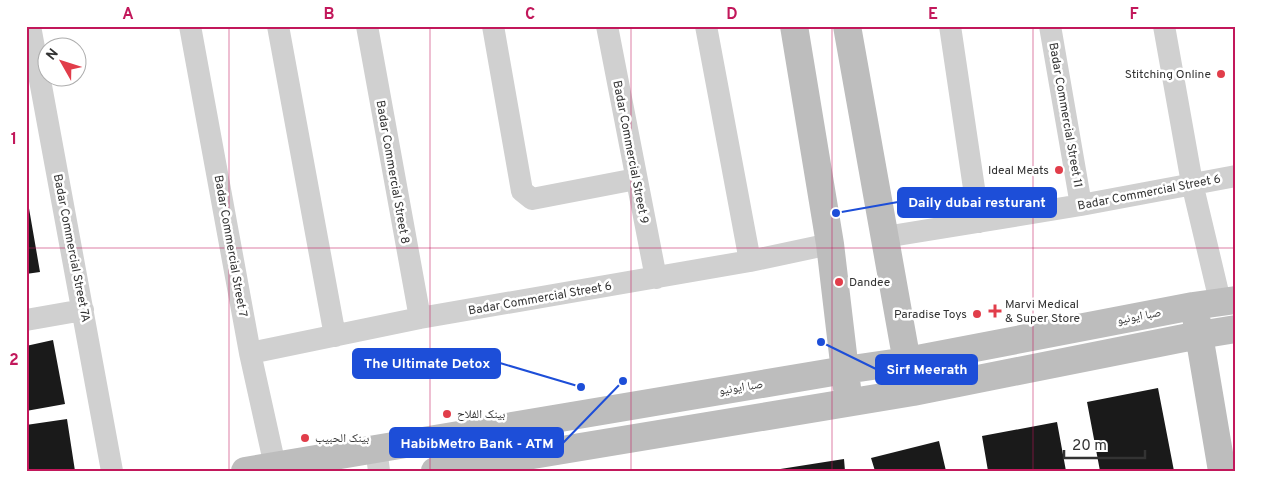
<svg xmlns="http://www.w3.org/2000/svg" width="1262" height="497" viewBox="0 0 1262 497" font-family="Overpass,'Noto Naskh Arabic',sans-serif">
	<style>
		.building { fill: #1a1a1a }
		.lines { fill: none; stroke-linecap: round; stroke-linejoin: round }
		.street { stroke: #d0d0d0; stroke-width: 22 }
		.secondary { stroke: #bdbdbd; stroke-width: 28 }
		.grid { fill: none; stroke: #c2185b; stroke-width: 1; stroke-opacity: 0.55 }
		.poi-dot { fill: #e13d4a; stroke: #fff; stroke-width: 2 }
		.labels { text-anchor: middle; stroke-width: 5; stroke-linejoin: round; paint-order: stroke }
		.poi-label { font-size: 12px; fill: #333; stroke: #fff; text-anchor: start }
		.street-label { font-size: 12px; fill: #333; stroke: #fff }
		.leader { fill: none; stroke: #1d4ed8; stroke-width: 2 }
		.callout-dot { fill: #1d4ed8; stroke: #fff; stroke-width: 2 }
		.callout { fill: #1d4ed8; stroke: #1d4ed8; stroke-width: 2 }
		.callout-label { font-size: 14px; text-anchor: middle; font-weight: bold; fill: #fff }
		.neatline { fill: none; stroke: #c2185b; stroke-width: 2 }
		.grid-label { font-size: 16px; text-anchor: middle; font-weight: bold; fill: #c2185b }
	</style>
	<rect width="100%" height="100%" fill="#fff"/>
	<path class="building" d="M26,191L40,272L26,274Z
		M53,340L65,404L26,411V346Z
		M1158,388L1174,471H1100L1087,402Z
		M67,419L75,471H26V425Z
		M1057,422L1066,471H988L982,436Z
		M939,441L946,471H875L871,458Z
		M844,459L845,471H774V470Z"/>
	<g class="lines">
		<path class="street" d="M30,26L112,471
			M190,26L250,353L275,466
			M278,26L335,336
			M367,26L420,318
			M493,26L522,191L532,199L636,179
			M607,26L656,278
			M706,26L750,261
			M950,26L979,222
			M1050,26L1081,205
			M1164,26L1192,183L1220,301
			M885,237L1081,205L1236,176
			M26,320L83,310
			M250,353L420,318L750,261L830,244
			M376,448L379,471"/>
		<path class="secondary" d="M794,26L830,244L847,388
			M847,26L910,379
			M1196,317L1222,471
			M245,471L845,370L907,361L1193,306L1236,300
			M435,471L913,392L1199,335L1236,329"/>
	</g>
	<path class="grid" d="M229,26V471M430,26V471M631,26V471M832,26V471M1033,26V471M26,248H1236"/>
	<g class="poi-dot">
		<circle cx="1221" cy="74" r="5"/>
		<circle cx="1059" cy="170" r="5"/>
		<circle cx="839" cy="282" r="5"/>
		<path d="M992.5 303.5h5v5h5v5h-5v5h-5v-5h-5v-5h5z"/>
		<circle cx="977" cy="314" r="5"/>
		<circle cx="447" cy="414" r="5"/>
		<circle cx="305" cy="438" r="5"/>
	</g>
	<g class="labels">
		<g class="poi-label">
			<text x="1211" y="78" text-anchor="end">Stitching Online</text>
			<text x="1049" y="174" text-anchor="end">Ideal Meats</text>
			<text x="849" y="286">Dandee</text>
			<text x="1005" y="308">Marvi Medical<tspan x="1005" dy="14">&amp; Super Store</tspan></text>
			<text x="967" y="318" text-anchor="end">Paradise Toys</text>
			<text x="457" y="418">بینک الفلاح</text>
			<text x="315" y="442">بينک الحبيب</text>
		</g>
		<g class="street-label">
			<text transform="translate(1066 115) rotate(80)" y="4">Badar Commercial Street 11</text>
			<text transform="translate(631 152) rotate(79)" y="4">Badar Commercial Street 9</text>
			<text transform="translate(393 172) rotate(80)" y="4">Badar Commercial Street 8</text>
			<text transform="translate(1149 192) rotate(-11)" y="4">Badar Commercial Street 6</text>
			<text transform="translate(231 246) rotate(80)" y="4">Badar Commercial Street 7</text>
			<text transform="translate(72 248) rotate(79)" y="4">Badar Commercial Street 7A</text>
			<text transform="translate(540 298) rotate(-10)" y="4">Badar Commercial Street 6</text>
			<text transform="translate(1139 316) rotate(-11)" y="4">صبا ایونیو</text>
			<text transform="translate(741 387) rotate(-9)" y="4">صبا ایونیو</text>
		</g>
	</g>
	<path class="leader" d="M836 213L898 202M581 387L500 363M821 342L876 369M623 381L563 443"/>
	<g class="callout-dot">
		<circle cx="836" cy="213" r="5"/>
		<circle cx="581" cy="387" r="5"/>
		<circle cx="821" cy="342" r="5"/>
		<circle cx="623" cy="381" r="5"/>
	</g>
	<g class="callout">
		<rect x="898" y="188" width="158" height="29" rx="5"/>
		<rect x="353" y="349" width="147" height="29" rx="5"/>
		<rect x="876" y="355" width="101" height="29" rx="5"/>
		<rect x="390" y="428" width="173" height="29" rx="5"/>
	</g>
	<g class="callout-label">
		<text x="977" y="207">Daily dubai resturant</text>
		<text x="427" y="368">The Ultimate Detox</text>
		<text x="927" y="374">Sirf Meerath</text>
		<text x="477" y="448">HabibMetro Bank - ATM</text>
	</g>
	<rect width="1262" height="497" fill="none" stroke="#ffffff" stroke-width="55"/>
	<g transform="translate(62 62) rotate(309)"><circle r="24" fill="#ffffff" stroke="#adadad"/>
	<path d="M0-4L9 19L0 12L-9 19Z" fill="#e13d4a"/>
	<text y="-8" font-size="14" font-weight="bold" text-anchor="middle" fill="#333333">N</text>
	</g>
	<path d="M1064 450v8h81v-8" fill="none" stroke="#333333" stroke-width="2.5"/>
	<text x="1072" y="450" font-size="15" fill="#333333" stroke="#ffffff" stroke-width="4" paint-order="stroke">20 m</text>
	<rect x="28" y="28" width="1206" height="442" class="neatline"/>
	<g class="grid-label">
		<text x="128" y="19">A</text>
		<text x="329" y="19">B</text>
		<text x="530" y="19">C</text>
		<text x="732" y="19">D</text>
		<text x="933" y="19">E</text>
		<text x="1134" y="19">F</text>
		<text x="14" y="144">1</text>
		<text x="14" y="365">2</text>
	</g>
</svg>
